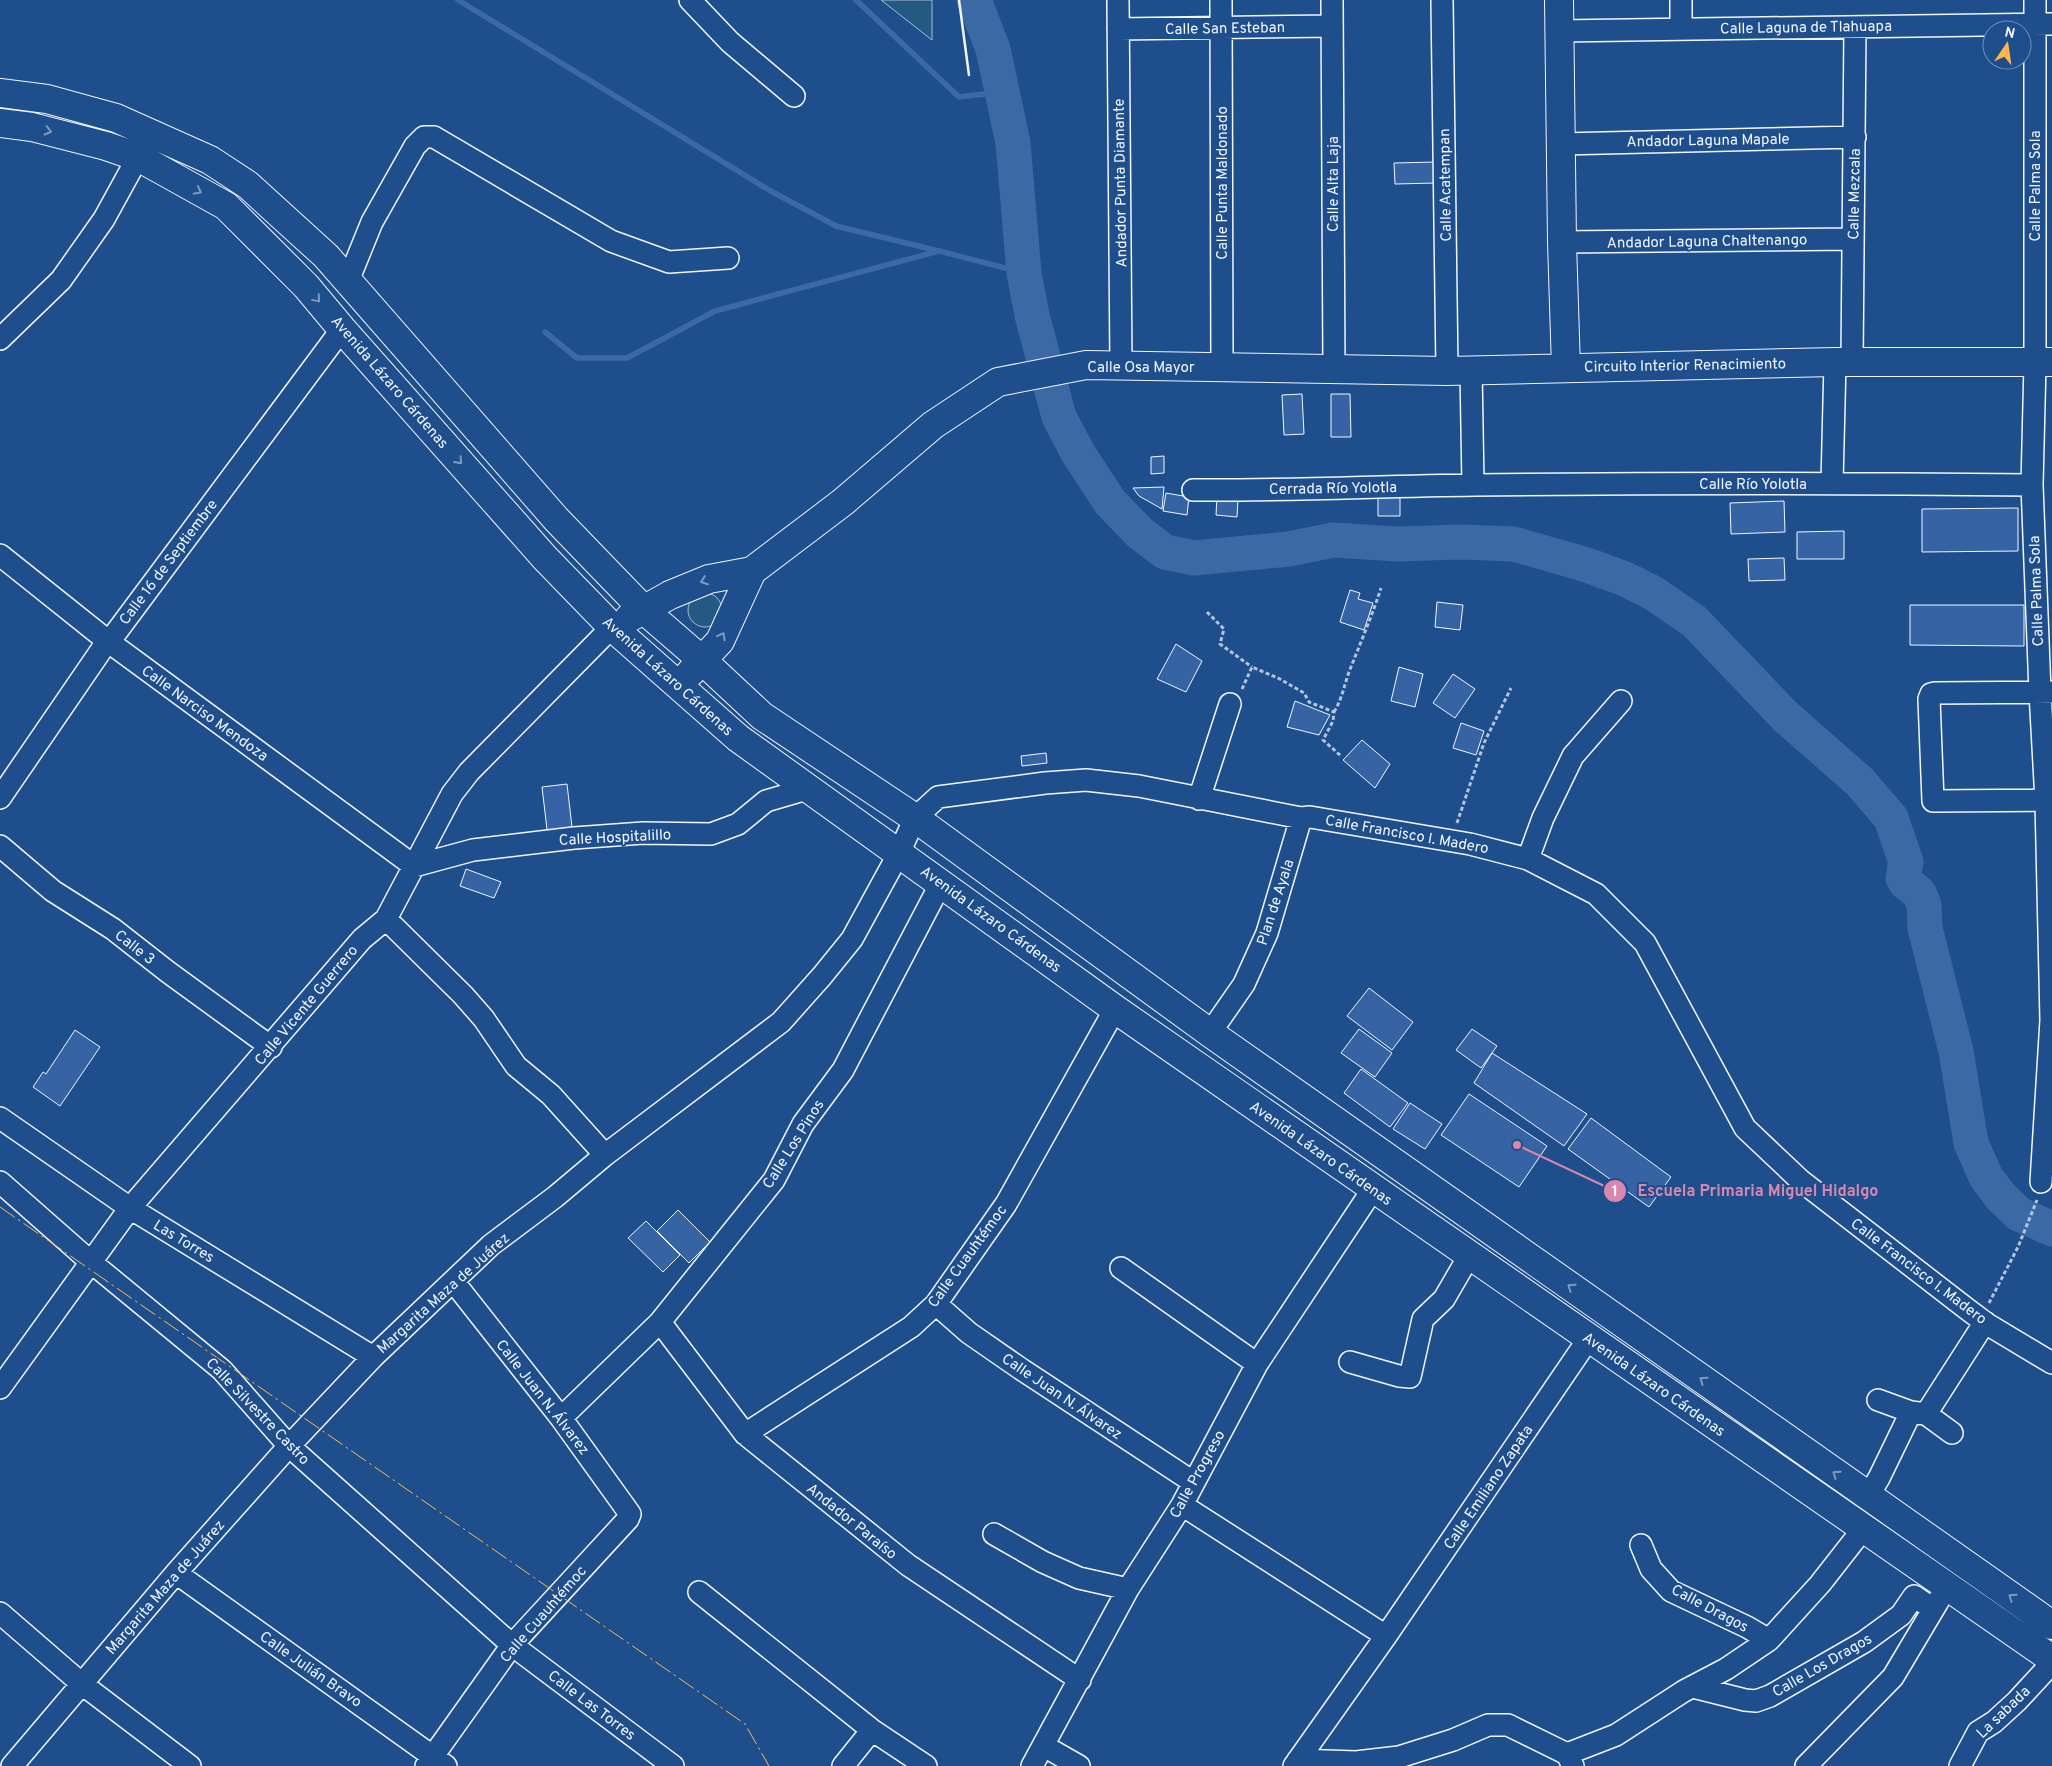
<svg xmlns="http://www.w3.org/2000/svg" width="2052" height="1766" viewBox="0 0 2052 1766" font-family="Overpass,sans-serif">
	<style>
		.green { fill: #245a82; stroke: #a8bbd7 }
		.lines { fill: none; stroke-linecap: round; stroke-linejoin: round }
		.stream { stroke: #3b69a3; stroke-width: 5.5 }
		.river { stroke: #3b69a3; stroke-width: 35 }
		.building { fill: #3563a3; stroke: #f2f6ff }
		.minor-casing { stroke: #f2f6ff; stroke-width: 24 }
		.major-casing { stroke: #f2f6ff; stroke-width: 30 }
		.path { stroke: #b3c4dc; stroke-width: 3; stroke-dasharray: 4 2.5; stroke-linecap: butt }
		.minor { stroke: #1f4e8c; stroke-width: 21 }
		.major { stroke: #1f4e8c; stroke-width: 28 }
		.wall { stroke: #f2f6ff; stroke-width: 2.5 }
		.power { stroke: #ffb74d; stroke-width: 1; stroke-dasharray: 18 4 2.5 4; stroke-linecap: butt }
		.oneway { stroke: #7e9ac0 }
		.labels { text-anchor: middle; stroke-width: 4; stroke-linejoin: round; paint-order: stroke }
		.street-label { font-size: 15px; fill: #f2f6ff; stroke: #1f4e8c }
		.leader { fill: none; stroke: #da87ad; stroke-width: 2 }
		.callout-dot { fill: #da87ad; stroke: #1f4e8c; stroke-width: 2 }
		.mark-label { font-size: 15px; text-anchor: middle; font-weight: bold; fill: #fff }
		.callout-label { font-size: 16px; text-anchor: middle; font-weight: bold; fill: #da87ad; stroke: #1f4e8c; stroke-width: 4; stroke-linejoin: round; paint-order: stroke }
	</style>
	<rect width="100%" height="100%" fill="#1f4e8c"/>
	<path class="green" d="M881,0H932V40Z
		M688 610a17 17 0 1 1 34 0a17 17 0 1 1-34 0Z"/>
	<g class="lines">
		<path class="stream" d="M458,0L769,190L836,226L939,251
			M856,0L959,97L1001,92
			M545,332L577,358H627L715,311L939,251L1024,273"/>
		<path class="river" d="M974,0L993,49L1013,143L1024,273L1032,315L1059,417L1078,453L1110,502L1140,533L1165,552L1194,558L1289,549L1333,540L1398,544L1460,542L1514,544L1587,565L1625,579L1653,593L1694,621L1785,716L1860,782L1891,818L1906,862L1903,878L1906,883L1919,893L1924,905L1925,928L1956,1051L1971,1143L1986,1177L2001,1197L2019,1214L2052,1229"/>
	</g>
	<path class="building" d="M1436,162V183L1395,184L1394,163Z
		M1302,394L1304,434L1284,435L1282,395Z
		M1331,394H1350L1351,437H1331Z
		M1164,456V473L1151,474V457Z
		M1164,487L1162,509L1139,496L1133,488Z
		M1166,493L1189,497L1187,515L1163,511Z
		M1378,495L1400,496V516H1378Z
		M1217,497L1238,499L1237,517L1216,515Z
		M1784,501L1785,532L1731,534L1730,503Z
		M2018,508V551L1922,552V509Z
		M1844,531V559H1797V532Z
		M1784,558L1785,580L1749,581L1748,559Z
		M1350,590L1360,593L1358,599L1373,603L1364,630L1340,622Z
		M1437,602L1463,605L1460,630L1435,627Z
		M1910,605H2024V646L1910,645Z
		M1176,644L1202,661L1186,692L1157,679Z
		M1399,667L1423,674L1415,707L1391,701Z
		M1453,674L1475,689L1455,718L1433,703Z
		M1295,701L1330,715L1319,735L1287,727Z
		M1461,723L1484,731L1476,755L1453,748Z
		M1362,740L1390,764L1375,788L1343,760Z
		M1046,753L1047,763L1022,766L1021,756Z
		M567,784L573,836L548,838L542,787Z
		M466,869L501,882L494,898L460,886Z
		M1369,988L1413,1022L1392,1050L1347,1016Z
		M1359,1029L1392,1053L1375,1077L1341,1053Z
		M1472,1029L1497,1046L1481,1068L1456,1050Z
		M75,1030L100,1047L60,1106L33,1087L43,1072L46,1074Z
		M1492,1053L1587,1114L1564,1146L1474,1083Z
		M1361,1069L1408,1103L1390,1127L1344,1093Z
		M1469,1094L1547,1146L1519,1187L1441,1135Z
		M1410,1103L1442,1124L1425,1149L1393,1129Z
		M1591,1118L1671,1177L1649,1207L1568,1149Z
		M678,1210L710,1242L689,1263L657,1231Z
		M646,1221L680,1255L663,1272L628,1238Z"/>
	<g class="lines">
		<defs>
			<path id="minor" d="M690,0L730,42L794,96
				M1118,0L1121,367
				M1221,0L1222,367
				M1332,0L1334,369
				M1442,0L1447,371
				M2035,0V363L2032,485L2040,692L2046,801L2051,1020L2041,1182
				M1118,29L1332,26
				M1681,29V0
				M1560,31L2052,24
				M1562,144L1855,137
				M1562,242L1853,239
				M348,281L372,222L415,146L424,137H434L611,241L669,262L728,258
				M0,339L61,280L104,219L138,157
				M1852,362L1855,27
				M1471,370L1473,485
				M1832,483L1835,362
				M1193,490C1287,491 1381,486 1475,485C1661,483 1847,483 2032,485
				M0,555L109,642L414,866
				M2052,692L1935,693L1931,694L1929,699L1933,801L2052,800
				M0,798L102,649L109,642L342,329
				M1199,799L1230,704
				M0,846L53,891L113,929L168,972L271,1047
				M1528,859L1543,818L1573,756L1621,701
				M414,866L473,850L574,838L643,833L711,834L738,824L766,801L807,789
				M386,919L463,995L484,1019L516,1066L551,1095L605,1155
				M1210,1033L1244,984L1267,933L1301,818
				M0,1118L130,1208L373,1357
				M0,1182L92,1263L222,1370L289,1446L512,1645L673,1766
				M1121,1268L1257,1364
				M936,1304L969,1333L1021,1369L1193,1482
				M660,1322L745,1434L908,1565L1080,1680
				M1350,1362L1399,1376L1410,1377L1423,1319L1444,1299L1469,1256
				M0,1388L130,1208L362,939L386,919L452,794L469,772L612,627
				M1878,1400L1911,1412L1926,1414L1952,1433
				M1926,1414L1985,1322
				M561,1418L660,1322L774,1180L803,1124L843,1070L941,883
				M745,1434L911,1327L936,1304L1006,1204L1115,1009
				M1868,1496L1879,1478L1911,1412
				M1182,1505L1386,1636
				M994,1534L1043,1562L1079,1578L1128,1589
				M1641,1545L1651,1569L1671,1591L1747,1627L1769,1640
				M176,1573L446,1766
				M699,1592L872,1730L926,1766
				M0,1613L82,1684L190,1766
				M1693,1687L1745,1700L1756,1701L1770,1696L1864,1642L1901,1615L1914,1596L1933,1609
				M1044,1746L1079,1766
				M1567,1754L1616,1735L1684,1691L1726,1669L1769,1640L1820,1584L1863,1529
				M1298,1760L1356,1762L1399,1757L1453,1740L1488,1725H1508L1567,1754L1573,1766
				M12,1766L176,1573L289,1446L373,1357L491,1245L555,1197L605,1155L781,1022L822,976L852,939L899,853L915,818L938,797L1045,783L1086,780L1139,786L1301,818L1310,817L1470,844L1528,859L1596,894L1645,943L1745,1128L1800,1180L1967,1309L1987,1324L2052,1363
				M426,1766L512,1645L628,1519L630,1514L561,1418L453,1281
				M843,1766L872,1730
				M1032,1766L1128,1589L1182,1505L1257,1364L1373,1189
				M1294,1766L1386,1636L1589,1338
				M1806,1766L1893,1677L1940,1598
				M1960,1766L1978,1732L1994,1722L2017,1701L2052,1663"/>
			<path id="major" d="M1559,0L1562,242L1566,368
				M0,93L47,99L116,118L210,160L248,185L326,256L557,520L644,610L703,661L762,716L915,818L1210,1033L2052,1625
				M0,123L32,127L106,146L138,157L226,206L306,286L342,329L545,558L612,627L738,738L1115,1009L2052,1659
				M629,618L670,595L709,579L752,571L843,502L933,425L998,382L1086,365L1447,371L1835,362H2052
				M690,673L720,641L752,571"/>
		</defs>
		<use href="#minor" class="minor-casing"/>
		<use href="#major" class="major-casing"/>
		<path class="path" d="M1207,612L1224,629L1220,644L1252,667
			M1242,689L1252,667L1278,678L1304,693L1309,702L1334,712L1333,721L1323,740L1341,756
			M1334,712C1342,699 1344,686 1349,672C1360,644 1372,616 1381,588
			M1457,823L1484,743L1511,688
			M1989,1303L2018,1247L2037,1200"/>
		<use href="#minor" class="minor"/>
		<use href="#major" class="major"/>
		<path class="wall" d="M959,0L969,75"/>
		<path class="power" d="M0,1207L745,1724L769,1766"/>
	</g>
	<defs><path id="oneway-chevron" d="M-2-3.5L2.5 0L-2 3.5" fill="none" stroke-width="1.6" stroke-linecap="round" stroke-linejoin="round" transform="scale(1.25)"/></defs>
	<g class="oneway">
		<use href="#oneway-chevron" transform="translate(48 131) rotate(14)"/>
		<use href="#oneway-chevron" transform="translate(198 191) rotate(29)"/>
		<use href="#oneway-chevron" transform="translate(317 299) rotate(50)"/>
		<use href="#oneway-chevron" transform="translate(459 461) rotate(48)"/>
		<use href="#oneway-chevron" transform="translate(704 581) rotate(160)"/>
		<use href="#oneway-chevron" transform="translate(722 636) rotate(-61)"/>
		<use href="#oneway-chevron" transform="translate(1571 1287) rotate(-145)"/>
		<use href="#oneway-chevron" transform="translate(1703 1380) rotate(-145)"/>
		<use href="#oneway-chevron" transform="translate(1836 1474) rotate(-145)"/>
		<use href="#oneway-chevron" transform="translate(2012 1597) rotate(-145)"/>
	</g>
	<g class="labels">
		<g class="street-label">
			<text transform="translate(1806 27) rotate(-1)" y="5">Calle Laguna de Tlahuapa</text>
			<text transform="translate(1225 28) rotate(-1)" y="5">Calle San Esteban</text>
			<text transform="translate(1708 140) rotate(-1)" y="5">Andador Laguna Mapale</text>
			<text transform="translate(1120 183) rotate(-91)" y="5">Andador Punta Diamante</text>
			<text transform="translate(1222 183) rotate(-90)" y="5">Calle Punta Maldonado</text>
			<text transform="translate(1333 184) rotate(-90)" y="5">Calle Alta Laja</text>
			<text transform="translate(1445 185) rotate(-91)" y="5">Calle Acatempan</text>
			<text transform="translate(2035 186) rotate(-90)" y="5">Calle Palma Sola</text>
			<text transform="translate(1854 194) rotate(-89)" y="5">Calle Mezcala</text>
			<text transform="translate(1707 241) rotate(-1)" y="5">Andador Laguna Chaltenango</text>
			<text transform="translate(1685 365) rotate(-1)" y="5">Circuito Interior Renacimiento</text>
			<text x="1141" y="372">Calle Osa Mayor</text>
			<text transform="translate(390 382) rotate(49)" y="5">Avenida Lázaro Cárdenas</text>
			<text x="1753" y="489">Calle Río Yolotla</text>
			<text transform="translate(1333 488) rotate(-1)" y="5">Cerrada Río Yolotla</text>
			<text transform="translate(168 562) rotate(-53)" y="5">Calle 16 de Septiembre</text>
			<text transform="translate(2036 591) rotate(-92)" y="5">Calle Palma Sola</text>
			<text transform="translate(668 676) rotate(42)" y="5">Avenida Lázaro Cárdenas</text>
			<text transform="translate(205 713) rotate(36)" y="5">Calle Narciso Mendoza</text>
			<text transform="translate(1407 834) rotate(10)" y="5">Calle Francisco I. Madero</text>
			<text transform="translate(615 837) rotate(-3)" y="5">Calle Hospitalillo</text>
			<text transform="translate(1275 902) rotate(-72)" y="5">Plan de Ayala</text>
			<text transform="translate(991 919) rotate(36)" y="5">Avenida Lázaro Cárdenas</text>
			<text transform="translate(135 947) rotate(38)" y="5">Calle 3</text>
			<text transform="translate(306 1005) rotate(-50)" y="5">Calle Vicente Guerrero</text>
			<text transform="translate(793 1144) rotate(-58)" y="5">Calle Los Pinos</text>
			<text transform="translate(1321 1153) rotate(35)" y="5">Avenida Lázaro Cárdenas</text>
			<text transform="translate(184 1241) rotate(31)" y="5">Las Torres</text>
			<text transform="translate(967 1256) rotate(-54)" y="5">Calle Cuauhtémoc</text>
			<text transform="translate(1919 1271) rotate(37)" y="5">Calle Francisco I. Madero</text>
			<text transform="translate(443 1293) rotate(-42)" y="5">Margarita Maza de Juárez</text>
			<text transform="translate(1654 1384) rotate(35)" y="5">Avenida Lázaro Cárdenas</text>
			<text transform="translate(1062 1396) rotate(34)" y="5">Calle Juan N. Álvarez</text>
			<text transform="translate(543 1397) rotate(52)" y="5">Calle Juan N. Álvarez</text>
			<text transform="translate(258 1411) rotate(46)" y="5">Calle Silvestre Castro</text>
			<text transform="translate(1197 1474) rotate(-61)" y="5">Calle Progreso</text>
			<text transform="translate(1488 1487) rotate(-56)" y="5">Calle Emiliano Zapata</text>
			<text transform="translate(852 1521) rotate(39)" y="5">Andador Paraíso</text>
			<text transform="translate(165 1587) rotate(-49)" y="5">Margarita Maza de Juárez</text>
			<text transform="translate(1710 1608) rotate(28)" y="5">Calle Dragos</text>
			<text transform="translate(543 1614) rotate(-49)" y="5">Calle Cuauhtémoc</text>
			<text transform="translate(1822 1665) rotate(-30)" y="5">Calle Los Dragos</text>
			<text transform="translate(311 1669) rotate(35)" y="5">Calle Julián Bravo</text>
			<text transform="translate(592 1705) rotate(37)" y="5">Calle Las Torres</text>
			<text transform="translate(2003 1712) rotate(-44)" y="5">La sabada</text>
		</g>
	</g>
	<path class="leader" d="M1517 1145L1615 1191"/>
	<g class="callout-dot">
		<circle cx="1517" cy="1145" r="5"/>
		<circle cx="1615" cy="1191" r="12"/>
	</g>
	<g class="mark-label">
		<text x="1615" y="1196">1</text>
	</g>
	<g class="callout-label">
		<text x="1758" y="1196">Escuela Primaria Miguel Hidalgo</text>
	</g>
	<g transform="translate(2007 45) rotate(13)"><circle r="24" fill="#1f4e8c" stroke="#7391ba"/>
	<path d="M0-4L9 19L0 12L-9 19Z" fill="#ffb74d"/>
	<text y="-8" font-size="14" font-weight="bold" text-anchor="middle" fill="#f2f6ff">N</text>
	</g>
</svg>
